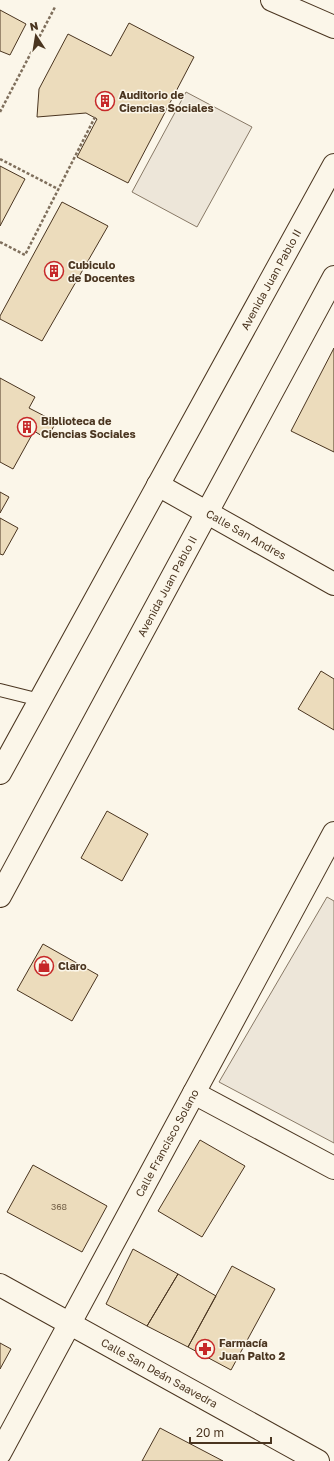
<svg xmlns="http://www.w3.org/2000/svg" width="334" height="1461" viewBox="0 0 334 1461" font-family="'Golos Text',sans-serif">
	<style>
		.green { fill: #ede6d9; stroke: #887966 }
		.building { fill: #ecdcbc; stroke: #4a3520 }
		.lines { fill: none; stroke-linecap: round; stroke-linejoin: round }
		.lane-casing { stroke: #4a3520; stroke-width: 14 }
		.street-casing { stroke: #4a3520; stroke-width: 24 }
		.secondary-casing { stroke: #4a3520; stroke-width: 24 }
		.path { stroke: #7f6f5c; stroke-width: 2.5; stroke-dasharray: 3 2; stroke-linecap: butt }
		.lane { stroke: #fbf6e9; stroke-width: 12 }
		.street { stroke: #fbf6e9; stroke-width: 22 }
		.secondary { stroke: #fbf6e9; stroke-width: 22 }
		.labels { text-anchor: middle; stroke-width: 3; stroke-linejoin: round; paint-order: stroke }
		.number-label { font-size: 9px; fill: #725f47 }
		.poi-label { font-size: 11px; font-weight: bold; fill: #4a3520; stroke: #fbf6e9; text-anchor: start }
		.street-label { font-size: 11px; fill: #4a3520; stroke: #fbf6e9 }
	</style>
	<rect width="100%" height="100%" fill="#fbf6e9"/>
	<path class="green" d="M186,92L252,127L197,227L132,192Z
		M327,897L334,901V1143L219,1082Z"/>
	<path class="building" d="M0,10L26,24L10,55L0,51Z
		M129,23L194,57L128,183L77,157L97,119L86,113L37,117L39,89L68,34L111,56Z
		M0,166L25,179L0,226Z
		M62,202L108,226L42,341L0,319V316Z
		M334,348V452L291,431Z
		M0,378L35,397L29,408L56,422L47,439L34,431L13,469L0,462Z
		M0,492L9,497L0,513Z
		M0,518L18,528L3,555L0,554Z
		M321,671L334,679V730L298,709Z
		M107,811L148,834L122,881L81,858Z
		M43,944L98,975L72,1021L17,990Z
		M200,1140L245,1166L202,1237L158,1211Z
		M33,1165L107,1206L82,1252L7,1212Z
		M133,1249L178,1274L147,1326L106,1304Z
		M232,1266L275,1289L231,1370L188,1347Z
		M178,1274L216,1296L188,1347L147,1326Z
		M0,1343L11,1349L0,1369Z
		M160,1428L223,1461H142Z"/>
	<g class="lines">
		<defs>
			<path id="lane" d="M0,690L40,700"/>
			<g id="street">
				<path id="s1" d="M158,485L334,584"/>
				<path d="M194,1093L334,1168"/>
				<path id="s2" d="M0,1285L318,1461"/>
				<path id="s3" d="M0,1453L334,833"/>
			</g>
			<g id="secondary">
				<path d="M272,0L334,27"/>
				<path id="s4" d="M0,773L334,165"/>
				<path id="s5" d="M0,896L334,277"/>
			</g>
		</defs>
		<use href="#lane" class="lane-casing"/>
		<use href="#street" class="street-casing"/>
		<use href="#secondary" class="secondary-casing"/>
		<path class="path" d="M0,112L55,7
			M0,159L58,189
			M0,242L25,255L95,117"/>
		<use href="#lane" class="lane"/>
		<use href="#street" class="street"/>
		<use href="#secondary" class="secondary"/>
	</g>
	<defs>
		<symbol id="building-ring" viewBox="-11 -11 22 22"><circle r="9.5" fill="#fbf6e9" stroke="#c62828" stroke-width="1.5"/><path d="M-4-6H4V6H1V3H-1V6H-4ZM-2.5-4.3h1.7v1.8h-1.7ZM.8-4.3h1.7v1.8H.8ZM-2.5-1h1.7V.8h-1.7ZM.8-1h1.7V.8H.8Z" fill="#c62828"/></symbol>
		<symbol id="shop-ring" viewBox="-11 -11 22 22"><circle r="9.5" fill="#fbf6e9" stroke="#c62828" stroke-width="1.5"/><path d="M-5-2.5h2.3a2.7 3.5 0 0 1 5.4 0H5L5.5 6h-11ZM-1.5-2.5h3a1.5 2.3 0 0 0-3 0Z" fill="#c62828"/></symbol>
		<symbol id="pharmacy-ring" viewBox="-11 -11 22 22"><circle r="9.5" fill="#fbf6e9" stroke="#c62828" stroke-width="1.5"/><path d="M-2-6h4v4h4v4h-4v4h-4v-4h-4v-4h4Z" fill="#c62828"/></symbol>
	</defs>
	<g fill-rule="evenodd">
		<use href="#building-ring" x="94" y="90" width="22" height="22"/>
		<use href="#building-ring" x="43" y="260" width="22" height="22"/>
		<use href="#building-ring" x="16" y="416" width="22" height="22"/>
		<use href="#shop-ring" x="33" y="955" width="22" height="22"/>
		<use href="#pharmacy-ring" x="194" y="1338" width="22" height="22"/>
	</g>
	<g class="labels">
		<g class="number-label">
			<text x="59" y="1210">368</text>
		</g>
		<g class="poi-label">
			<text x="119" y="99">Auditorio de<tspan x="119" dy="13">Ciencias Sociales</tspan></text>
			<text x="68" y="269">Cubiculo<tspan x="68" dy="13">de Docentes</tspan></text>
			<text x="41" y="425">Biblioteca de<tspan x="41" dy="13">Ciencias Sociales</tspan></text>
			<text x="58" y="970">Claro</text>
			<text x="219" y="1347">Farmacía<tspan x="219" dy="13">Juan Palto 2</tspan></text>
		</g>
		<g class="street-label">
			<text dy="4" stroke="none"><textPath href="#s4" startOffset="563">Avenida Juan Pablo II</textPath></text>
			<text dy="4" stroke="none"><textPath href="#s1" startOffset="101">Calle San Andres</textPath></text>
			<text dy="4" stroke="none"><textPath href="#s5" startOffset="352">Avenida Juan Pablo II</textPath></text>
			<text dy="4" stroke="none"><textPath href="#s3" startOffset="352">Calle Francisco Solano</textPath></text>
			<text dy="4" stroke="none"><textPath href="#s2" startOffset="182">Calle San Deán Saavedra</textPath></text>
		</g>
	</g>
	<g transform="translate(36 36) rotate(348)" stroke="#fbf6e9" stroke-width="3" paint-order="stroke">
	<path d="M0-3L7 15L0 10L-7 15Z" fill="#4a3520"/>
	<text y="-6" font-size="11" font-weight="bold" text-anchor="middle" fill="#4a3520">N</text>
	</g>
	<path d="M190 1437v6h81v-6" fill="none" stroke="#4a3520" stroke-width="2"/>
	<text x="196" y="1437" font-size="12" fill="#4a3520" stroke="#fbf6e9" stroke-width="3" paint-order="stroke">20 m</text>
</svg>
